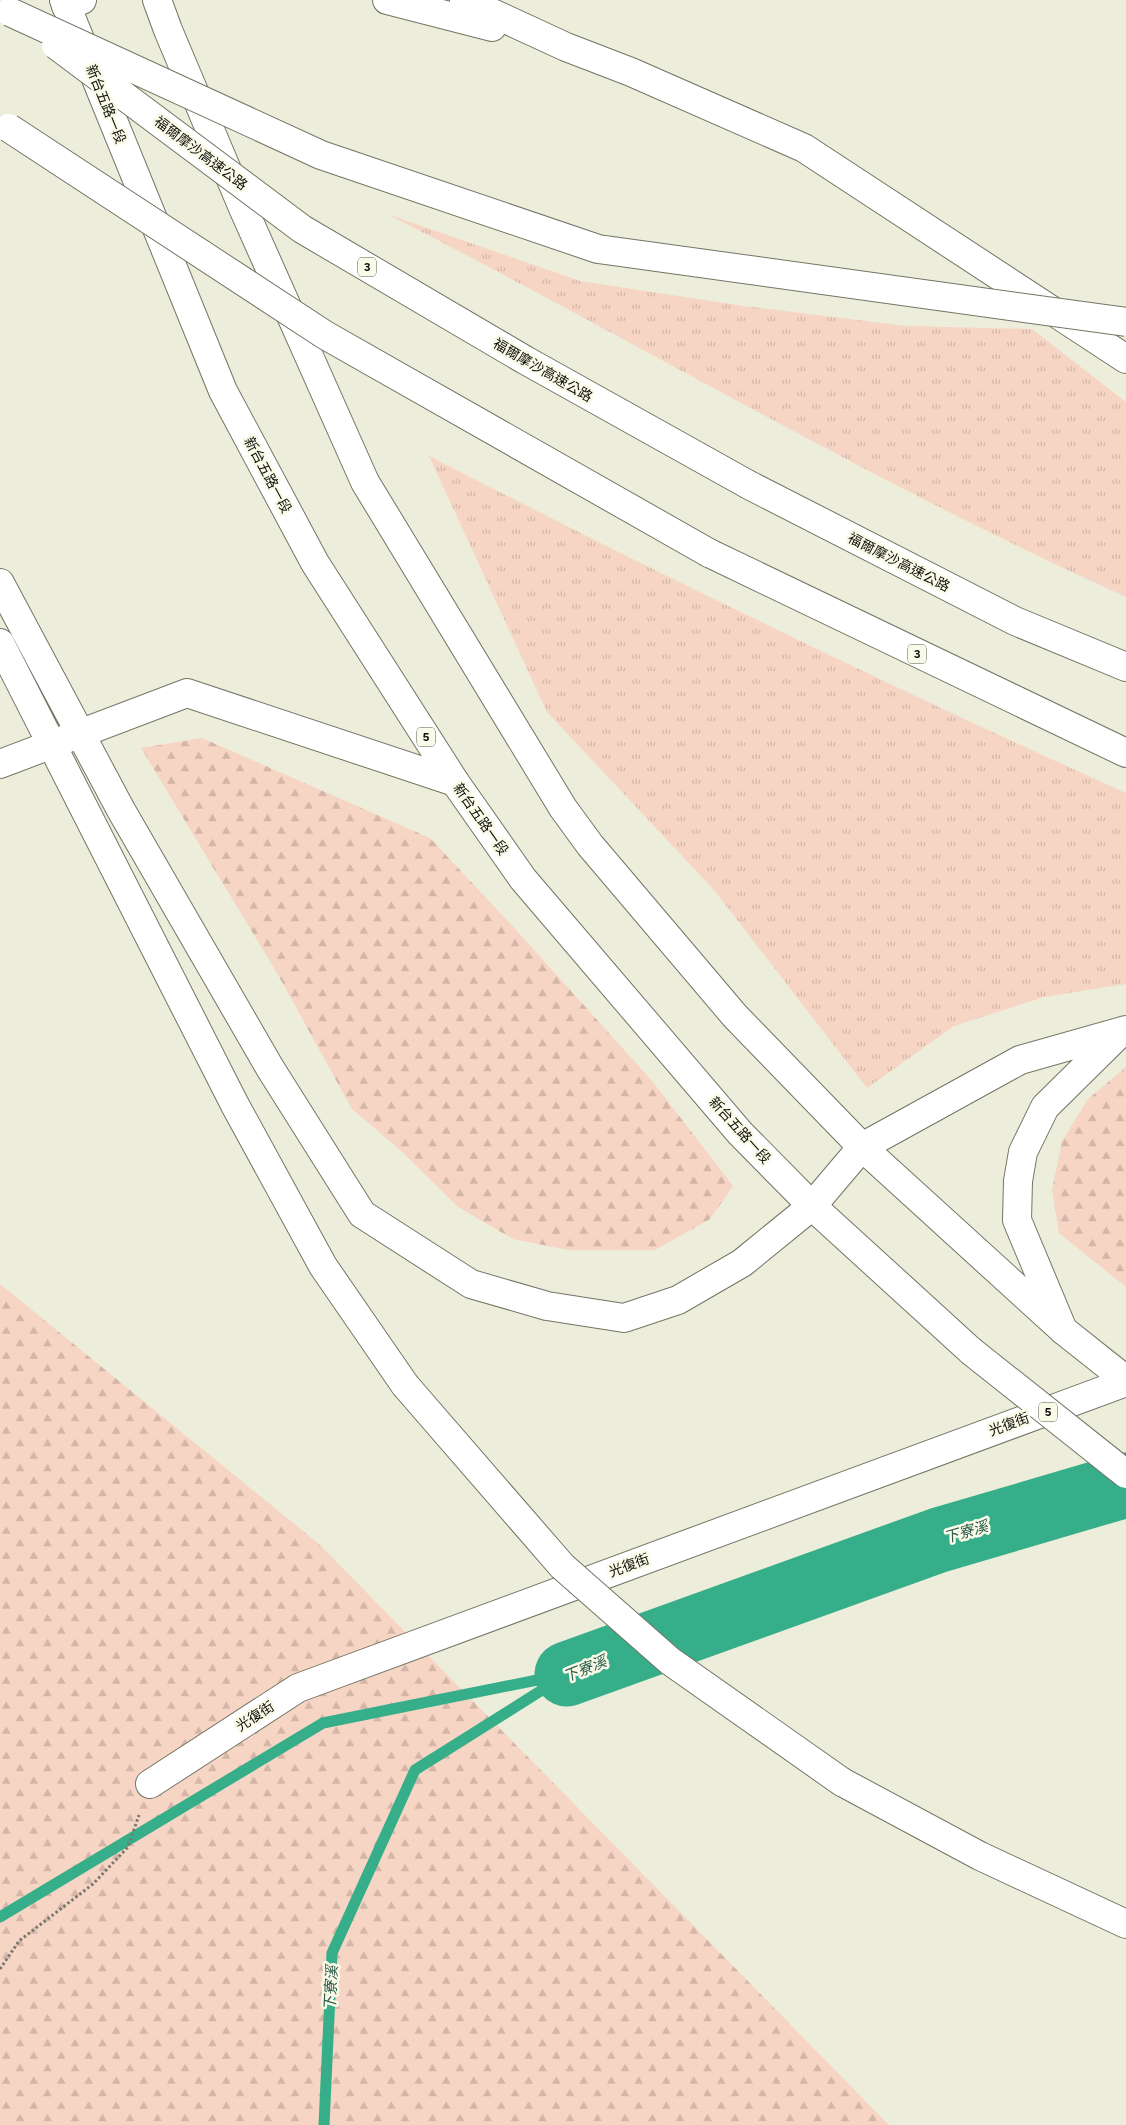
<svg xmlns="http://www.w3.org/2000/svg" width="1126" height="2125" viewBox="0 0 1126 2125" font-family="Figtree,'Noto Sans TC',sans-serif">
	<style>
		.grass { fill: url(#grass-tufts) }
		.forest { fill: url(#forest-firs) }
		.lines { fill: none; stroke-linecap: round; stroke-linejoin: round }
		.stream { stroke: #35ae89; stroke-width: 11 }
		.river { stroke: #35ae89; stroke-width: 65 }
		.minor-casing { stroke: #747465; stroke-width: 30 }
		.major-casing { stroke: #747465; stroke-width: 30 }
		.highway-casing { stroke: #747465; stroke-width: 30 }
		.path { stroke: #78786c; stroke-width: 3; stroke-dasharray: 2.5 2.5; stroke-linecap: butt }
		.minor { stroke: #fff; stroke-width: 28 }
		.major { stroke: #fff; stroke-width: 28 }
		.highway { stroke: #fff; stroke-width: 28 }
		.major-bridge-casing { stroke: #747465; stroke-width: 30; stroke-linecap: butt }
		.highway-bridge-casing { stroke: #747465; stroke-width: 30; stroke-linecap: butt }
		.major-bridge { stroke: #fff; stroke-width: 28 }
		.highway-bridge { stroke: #fff; stroke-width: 28 }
		.labels { text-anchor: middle; stroke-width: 5; stroke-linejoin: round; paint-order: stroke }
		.shield { fill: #fafae9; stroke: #56564d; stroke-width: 1 }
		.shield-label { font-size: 12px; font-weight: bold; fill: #10100a }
		.street-label { font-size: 14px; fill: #10100a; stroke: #fafae9 }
		.water-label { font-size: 15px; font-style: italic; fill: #2a5a49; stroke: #fafae9 }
	</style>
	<defs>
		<pattern id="grass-tufts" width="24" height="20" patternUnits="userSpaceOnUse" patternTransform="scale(1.25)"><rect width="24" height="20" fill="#f7d5c5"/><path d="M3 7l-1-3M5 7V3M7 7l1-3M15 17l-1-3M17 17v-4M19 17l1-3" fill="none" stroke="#d3b6a8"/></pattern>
		<pattern id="forest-firs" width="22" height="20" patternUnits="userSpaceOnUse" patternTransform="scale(1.25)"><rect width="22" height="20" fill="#f7d5c5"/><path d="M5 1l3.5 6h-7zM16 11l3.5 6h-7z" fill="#d3b6a8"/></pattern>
	</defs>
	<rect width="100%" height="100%" fill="#ededdb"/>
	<path class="grass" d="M387,214L580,281L744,306L906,326L1032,329L1126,402V597C873,483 634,340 387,214Z
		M429,456C659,574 891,687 1126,793V984L1044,997L954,1026L867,1088L714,890L547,712Z"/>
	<path class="forest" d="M202,738L430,838L518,932L653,1082L733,1186L710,1219L655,1250H568L513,1239L458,1207L399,1149L352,1109L277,973L141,748Z
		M1126,1067V1287L1059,1233L1052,1190L1062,1141L1088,1099Z
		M0,1284L319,1544L889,2125H0Z"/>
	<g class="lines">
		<path class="stream" d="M0,1917L323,1723L567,1674
			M324,2125L332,1953L415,1770L561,1678"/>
		<path class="river" d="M567,1674L939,1540L1126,1485"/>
		<defs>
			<path id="minor" d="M0,764L187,693L455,782
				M150,1784L298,1688L1126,1382"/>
			<path id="major" d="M64,0L223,391L315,563L455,782L523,879L740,1133L812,1206L971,1351
				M157,0L168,30L243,208L365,482L563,808L590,845L735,1016L862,1147L1063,1330L1126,1380"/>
			<path id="highway" d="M387,0L492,27
				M464,0L566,47L631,72L804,148L1126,359
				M66,6L82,0
				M749,485L1015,621L1126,667
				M709,553L1126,753
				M0,583L121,810L270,1068L362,1214L471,1284L547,1306L624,1318L678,1300L742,1263L812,1206L862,1147L1020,1060L1126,1030
				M0,643L235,1105L323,1266L405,1385
				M1063,1330L1017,1220L1018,1181L1023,1152L1045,1107L1119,1034
				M842,1782L980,1856L1126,1924"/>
		</defs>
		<use href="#minor" class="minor-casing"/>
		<use href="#major" class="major-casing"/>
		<use href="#highway" class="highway-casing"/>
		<path class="path" d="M0,1969L19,1941L93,1884L128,1847L139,1815"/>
		<use href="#minor" class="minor"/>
		<use href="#major" class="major"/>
		<use href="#highway" class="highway"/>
		<defs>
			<path id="major-bridge" d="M971,1351L1126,1474"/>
			<path id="highway-bridge" d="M10,12L321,155L598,249L1126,322
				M56,45L302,229L525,360L749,485
				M9,128L325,335L709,553
				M405,1385L562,1566L670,1661L842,1782"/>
		</defs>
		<use href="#major-bridge" class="major-bridge-casing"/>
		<use href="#highway-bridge" class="highway-bridge-casing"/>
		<use href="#major-bridge" class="major-bridge"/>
		<use href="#highway-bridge" class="highway-bridge"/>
	</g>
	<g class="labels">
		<g class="shield">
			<rect x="358" y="257.5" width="18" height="19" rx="4"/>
			<rect x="908" y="644.5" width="18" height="19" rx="4"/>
			<rect x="417" y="727.5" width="18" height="19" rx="4"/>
			<rect x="1039" y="1402.5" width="18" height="19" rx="4"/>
		</g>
		<g class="shield-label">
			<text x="367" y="271">3</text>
			<text x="917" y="658">3</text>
			<text x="426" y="741">5</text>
			<text x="1048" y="1416">5</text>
		</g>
		<g class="street-label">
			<text transform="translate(106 104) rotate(68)" y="5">新台五路一段</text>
			<text transform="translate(201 153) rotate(37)" y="5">福爾摩沙高速公路</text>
			<text transform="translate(543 370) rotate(30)" y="5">福爾摩沙高速公路</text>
			<text transform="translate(268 475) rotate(62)" y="5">新台五路一段</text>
			<text transform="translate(899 562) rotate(27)" y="5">福爾摩沙高速公路</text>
			<text transform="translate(481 819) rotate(55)" y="5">新台五路一段</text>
			<text transform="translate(740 1130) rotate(48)" y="5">新台五路一段</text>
			<text transform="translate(1009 1424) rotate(-20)" y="5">光復街</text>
			<text transform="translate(629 1565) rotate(-20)" y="5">光復街</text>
			<text transform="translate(255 1716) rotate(-33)" y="5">光復街</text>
		</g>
		<g class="water-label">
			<text transform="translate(966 1532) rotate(-16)" y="5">下寮溪</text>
			<text transform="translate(585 1669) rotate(-22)" y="5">下寮溪</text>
			<text transform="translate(331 1988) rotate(-87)" y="5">下寮溪</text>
		</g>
	</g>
</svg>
